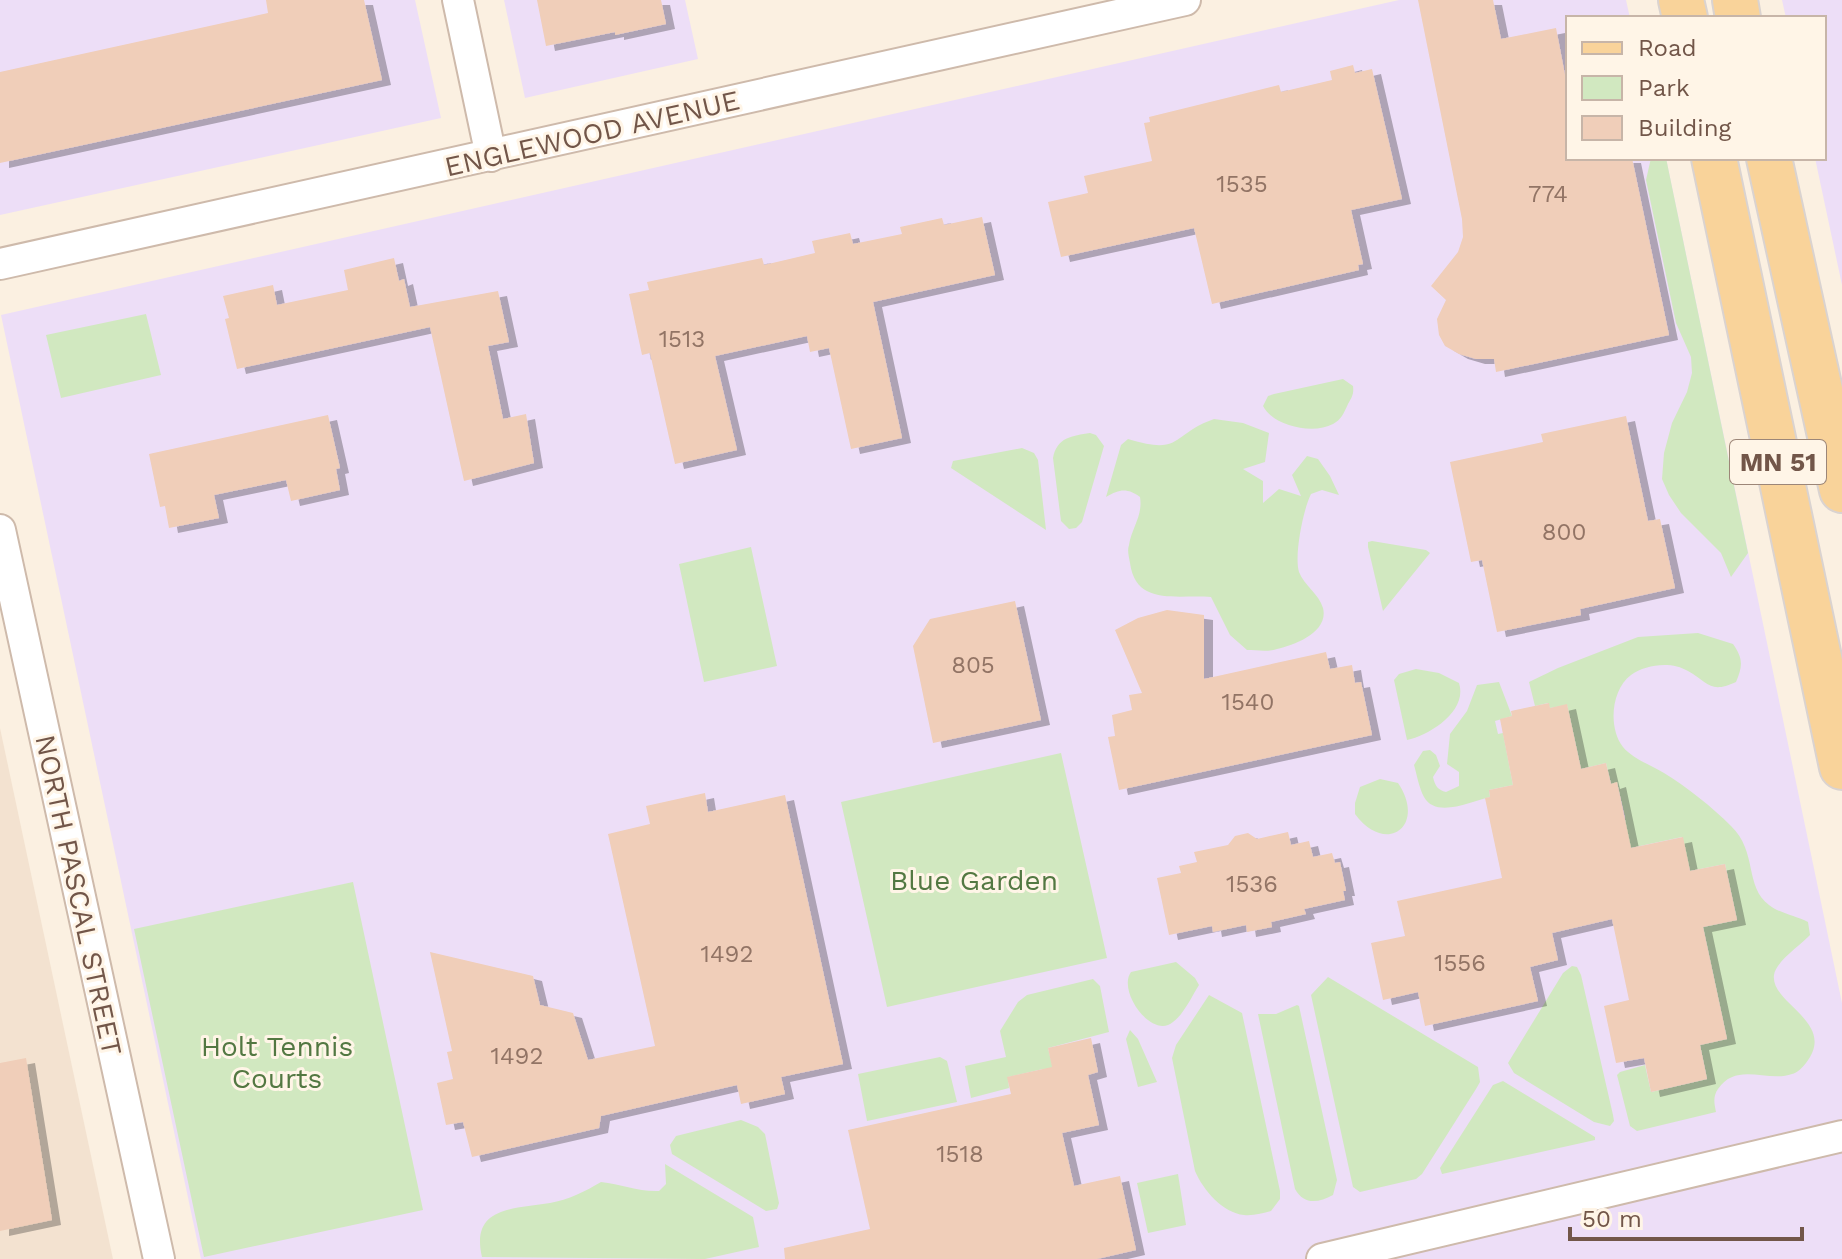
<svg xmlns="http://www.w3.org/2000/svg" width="1842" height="1259" viewBox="0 0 1842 1259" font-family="'Work Sans',sans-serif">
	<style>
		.residential { fill: #f3e2d0 }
		.education { fill: #eddef7 }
		.green { fill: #d1e8c0 }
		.building { fill: #f0ceb9; filter: url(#shadow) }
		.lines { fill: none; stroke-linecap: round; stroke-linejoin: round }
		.street-casing { stroke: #cebaab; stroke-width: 34 }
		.primary-casing { stroke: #dad3d0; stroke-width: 48 }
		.street { stroke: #fff; stroke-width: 30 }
		.primary { stroke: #f9d39a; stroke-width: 44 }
		.labels { text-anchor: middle; stroke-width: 6; stroke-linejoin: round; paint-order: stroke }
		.number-label { font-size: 24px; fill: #927465 }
		.shield { fill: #fff5e7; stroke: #9c8678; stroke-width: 2 }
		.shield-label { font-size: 26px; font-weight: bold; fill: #725649 }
		.street-label { font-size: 28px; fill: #725649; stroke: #fff5e7 }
		.park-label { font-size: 28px; fill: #537842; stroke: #fff5e7 }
	</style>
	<defs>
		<filter id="shadow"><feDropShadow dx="9" dy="5" stdDeviation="0" flood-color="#0004"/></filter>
	</defs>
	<rect width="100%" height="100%" fill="#fbf0e1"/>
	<path class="residential" d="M0,728L113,1259H0Z"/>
	<path class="education" d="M0,0H415L441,118L0,215Z
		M504,0H685L698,59L525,98Z
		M1399,0H1626L1630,18H1568V158H1666L1842,1003V1259H201L1,315Z
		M1782,0H1842V285L1815,158H1824V18H1786Z"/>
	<path class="green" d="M1651,158H1666L1748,553L1731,577L1721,553L1681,513L1669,495L1662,479L1664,453L1672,423L1687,392L1692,373L1691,357L1676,323L1646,180Z
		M146,314L161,375L61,398L46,335Z
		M1343,379L1353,386C1354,394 1352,397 1348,404C1344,413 1341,420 1333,424C1313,435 1273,426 1263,406L1268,396L1274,394Z
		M1214,419L1243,423L1269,433L1265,462L1243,469L1263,481V503L1279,489L1301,496L1292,475L1307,456L1318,459L1330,476L1339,495L1322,490L1311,494C1303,510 1294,556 1299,572C1304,585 1319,594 1323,608C1329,632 1295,645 1277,649C1268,652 1256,650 1247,650L1230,635L1211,597C1178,594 1136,607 1130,563C1129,557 1127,551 1129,545C1132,527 1143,516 1140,497C1127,488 1120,489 1106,497L1121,445L1128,439C1183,456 1171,434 1214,419Z
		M1090,433L1096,435L1104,446L1082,522L1076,528L1069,529L1061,521L1053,458C1057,437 1072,436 1090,433Z
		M1022,448L1034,453L1038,460L1046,530L951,468L953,461Z
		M1372,541L1426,550L1430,553L1383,611L1368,547V542Z
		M751,547L777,666L704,682L679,564Z
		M1698,633L1733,644C1743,658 1743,666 1736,682C1710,694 1709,683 1688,671C1672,661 1646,664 1631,675C1611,690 1608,728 1623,747C1633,759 1651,765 1664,773C1687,787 1712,807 1731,826C1758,852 1744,886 1769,905C1779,913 1796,916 1808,922L1810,935C1801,945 1776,961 1774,975C1770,1004 1838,1022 1806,1063C1803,1067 1797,1073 1792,1074C1767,1083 1737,1061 1718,1089C1713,1096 1714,1103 1716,1112L1637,1131L1630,1126L1617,1075L1620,1072L1645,1065L1651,1092L1707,1079L1700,1045L1727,1039L1703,927L1737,920L1725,864L1690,871L1682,837L1626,849L1625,816L1617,783L1611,784L1606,763L1581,769L1567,705L1550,708L1548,703L1535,706L1529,682L1558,668L1638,637Z
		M1416,669L1439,673L1459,683C1468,711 1430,735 1407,740L1394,680L1399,674Z
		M1499,682L1512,716L1495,721L1498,734L1503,733L1513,785L1489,790L1490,797C1472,801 1436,819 1424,797C1419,788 1417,775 1414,765L1423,751L1430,750L1436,755L1440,766L1433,777C1435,786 1438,790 1446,792L1459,786V772L1447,764L1450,734L1467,711L1477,685Z
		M1061,753L1107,958L887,1007L841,802Z
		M1380,779L1398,783C1427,826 1386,856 1355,814V803L1360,787Z
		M353,882L423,1210L204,1257L134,929Z
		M1176,962L1195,978L1199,985C1192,996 1184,1014 1173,1022C1152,1040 1117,991 1131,972Z
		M1572,966L1577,967L1581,975L1613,1115L1614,1121L1610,1126L1594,1122L1514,1073L1508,1063L1563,973Z
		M1328,977L1478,1067L1480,1082L1476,1089L1422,1174L1416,1179L1360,1192L1353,1187L1311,995Z
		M1093,979L1100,986L1109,1032L1048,1048L1055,1077L1043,1069L1008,1077L1009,1088L971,1098L965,1066L1006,1057L1000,1031L1018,1002L1027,995Z
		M1209,995L1242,1013L1280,1191V1199L1271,1211C1263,1213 1253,1216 1244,1215C1223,1213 1203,1190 1195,1171L1172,1058L1176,1045Z
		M1297,1005L1299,1006L1337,1180L1333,1195C1318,1203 1304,1205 1295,1189L1258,1014H1276Z
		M1130,1030L1138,1039L1157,1082L1138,1087L1126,1039Z
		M940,1057L947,1061L957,1102L867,1121L858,1074Z
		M1503,1081L1595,1137V1140L1442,1174L1440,1168L1493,1085Z
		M741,1120L758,1127L765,1134L779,1203L777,1209L766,1211L672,1154L670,1145L676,1136Z
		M665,1164L753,1217L759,1247L705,1259L482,1257C470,1206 514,1209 550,1203C568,1200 586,1191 601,1182C621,1184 639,1192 659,1191L666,1184Z
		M1178,1174L1186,1225L1148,1233L1137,1183Z"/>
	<path class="building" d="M266,0H364L382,80L0,163V72L268,13Z
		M537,0H661L666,24L615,35V32L546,46Z
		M1418,0H1493L1501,39L1556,28L1565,75L1568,78V158H1632L1669,335L1496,372L1494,359H1476L1459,354L1445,346L1439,335L1437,319L1446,300L1431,286L1458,252L1463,237L1462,219Z
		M1353,65L1355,73L1372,69L1402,199L1351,210L1363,264L1358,265L1359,270L1212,304L1194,228L1061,257L1048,202L1088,193L1084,176L1152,161L1144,123L1150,122L1149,117L1279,85L1281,92L1332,80L1330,71Z
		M982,217L995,275L873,302L902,438L851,449L829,348L810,352L807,336L715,356L737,450L675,464L650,353L642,355L629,294L649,290L647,282L762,258L764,265L815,253L812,241L850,233L853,244L902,234L900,227L942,218L944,225Z
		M394,258L399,281L404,279L410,307L498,291L509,342L488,346L496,384L503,419L526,414L534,463L464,481L430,327L237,369L225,319L229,318L223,296L273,285L277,305L348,290L344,270Z
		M328,415L340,468L336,469L340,490L291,501L286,480L214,495L219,518L169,528L165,506L160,507L149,454Z
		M1626,416L1648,521L1660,519L1675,588L1580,609L1581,615L1497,632L1482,560L1471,562L1450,462L1543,442L1541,434Z
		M1015,601L1041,720L933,743L913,646L930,619Z
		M1167,610L1204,615V679L1326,652L1330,669L1352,665L1355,683L1361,682L1372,735L1119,790L1108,737L1115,736L1112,715L1132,710L1129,695L1142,693L1115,630L1138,618Z
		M1549,703L1550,708L1567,704L1581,769L1606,763L1611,784L1617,782L1631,848L1683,837L1690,871L1725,864L1737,920L1703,927L1727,1039L1700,1045L1707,1079L1651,1092L1644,1058L1616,1063L1604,1006L1629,1000L1612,919L1552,933L1558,960L1530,967L1538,1001L1425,1026L1418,992L1383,1000L1371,943L1405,936L1397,901L1502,878L1485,798L1490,797L1489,790L1513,785L1500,719L1512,716L1511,711Z
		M705,793L708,812L785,795L843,1064L781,1077L785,1094L741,1104L737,1085L601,1116L599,1128L472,1157L463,1122L446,1125L437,1083L453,1079L447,1052L452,1051L430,952L533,976L540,1005L573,1013L588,1060L655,1046L608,834L650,824L646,806Z
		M1288,832L1291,845L1309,841L1313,857L1332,853L1335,863L1340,862L1346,891H1343L1345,900L1304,909L1306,914L1271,922L1272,927L1247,932L1246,925L1213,932L1212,926L1169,935L1157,878L1181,873L1179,866L1197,862L1194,852L1228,845L1235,836L1248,833L1257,839Z
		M1091,1038L1098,1072L1088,1075L1099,1125L1062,1133L1074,1186L1120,1176L1136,1250L1097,1259H785L784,1248L870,1229L848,1130L1011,1094L1007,1077L1052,1067L1048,1048Z
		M26,1058L52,1220L0,1231V1063Z"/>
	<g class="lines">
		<defs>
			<path id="street" d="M458,0L491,156
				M0,264L1185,0
				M0,530L159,1259
				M1322,1259L1842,1136"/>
			<path id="primary" d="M1681,0L1685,18
				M1735,0L1738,18
				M1714,158L1842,767
				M1769,158L1842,490"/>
		</defs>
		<use href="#street" class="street-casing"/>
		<use href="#primary" class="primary-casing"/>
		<use href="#street" class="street"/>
		<use href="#primary" class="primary"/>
	</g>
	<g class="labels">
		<g class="number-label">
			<text x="1242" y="192">1535</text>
			<text x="1548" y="202">774</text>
			<text x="682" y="347">1513</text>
			<text x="1564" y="540">800</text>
			<text x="973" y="673">805</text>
			<text x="1248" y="710">1540</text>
			<text x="1252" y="892">1536</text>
			<text x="727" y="962">1492</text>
			<text x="1460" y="971">1556</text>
			<text x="517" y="1064">1492</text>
			<text x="960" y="1162">1518</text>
		</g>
		<rect class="shield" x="1730" y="440" width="96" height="44" rx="6"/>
		<g class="shield-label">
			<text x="1778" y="471">MN 51</text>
		</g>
		<g class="street-label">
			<text transform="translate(592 133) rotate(-13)" y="10">ENGLEWOOD AVENUE</text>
			<text transform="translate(79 895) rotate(78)" y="10">NORTH PASCAL STREET</text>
		</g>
		<g class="park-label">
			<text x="974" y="890">Blue Garden</text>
			<text x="277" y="1056">Holt Tennis<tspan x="277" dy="32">Courts</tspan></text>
		</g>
	</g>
	<rect x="1566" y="16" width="260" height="144" fill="#fff5e7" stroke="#c7b5a8" stroke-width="2"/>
	<rect x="1582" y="42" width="40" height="12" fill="#f9d39a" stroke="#c7b5a8" stroke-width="2"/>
	<text x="1638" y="56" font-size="24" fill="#725649">Road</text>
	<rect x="1582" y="76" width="40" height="24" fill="#d1e8c0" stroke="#c7b5a8" stroke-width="2"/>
	<text x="1638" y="96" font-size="24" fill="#725649">Park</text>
	<rect x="1582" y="116" width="40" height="24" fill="#f0ceb9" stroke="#c7b5a8" stroke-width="2"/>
	<text x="1638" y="136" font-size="24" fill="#725649">Building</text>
	<path d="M1570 1227v12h232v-12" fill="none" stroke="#725649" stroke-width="4"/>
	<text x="1582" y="1227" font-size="24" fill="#725649" stroke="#fff5e7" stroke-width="6" paint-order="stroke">50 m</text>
</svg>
